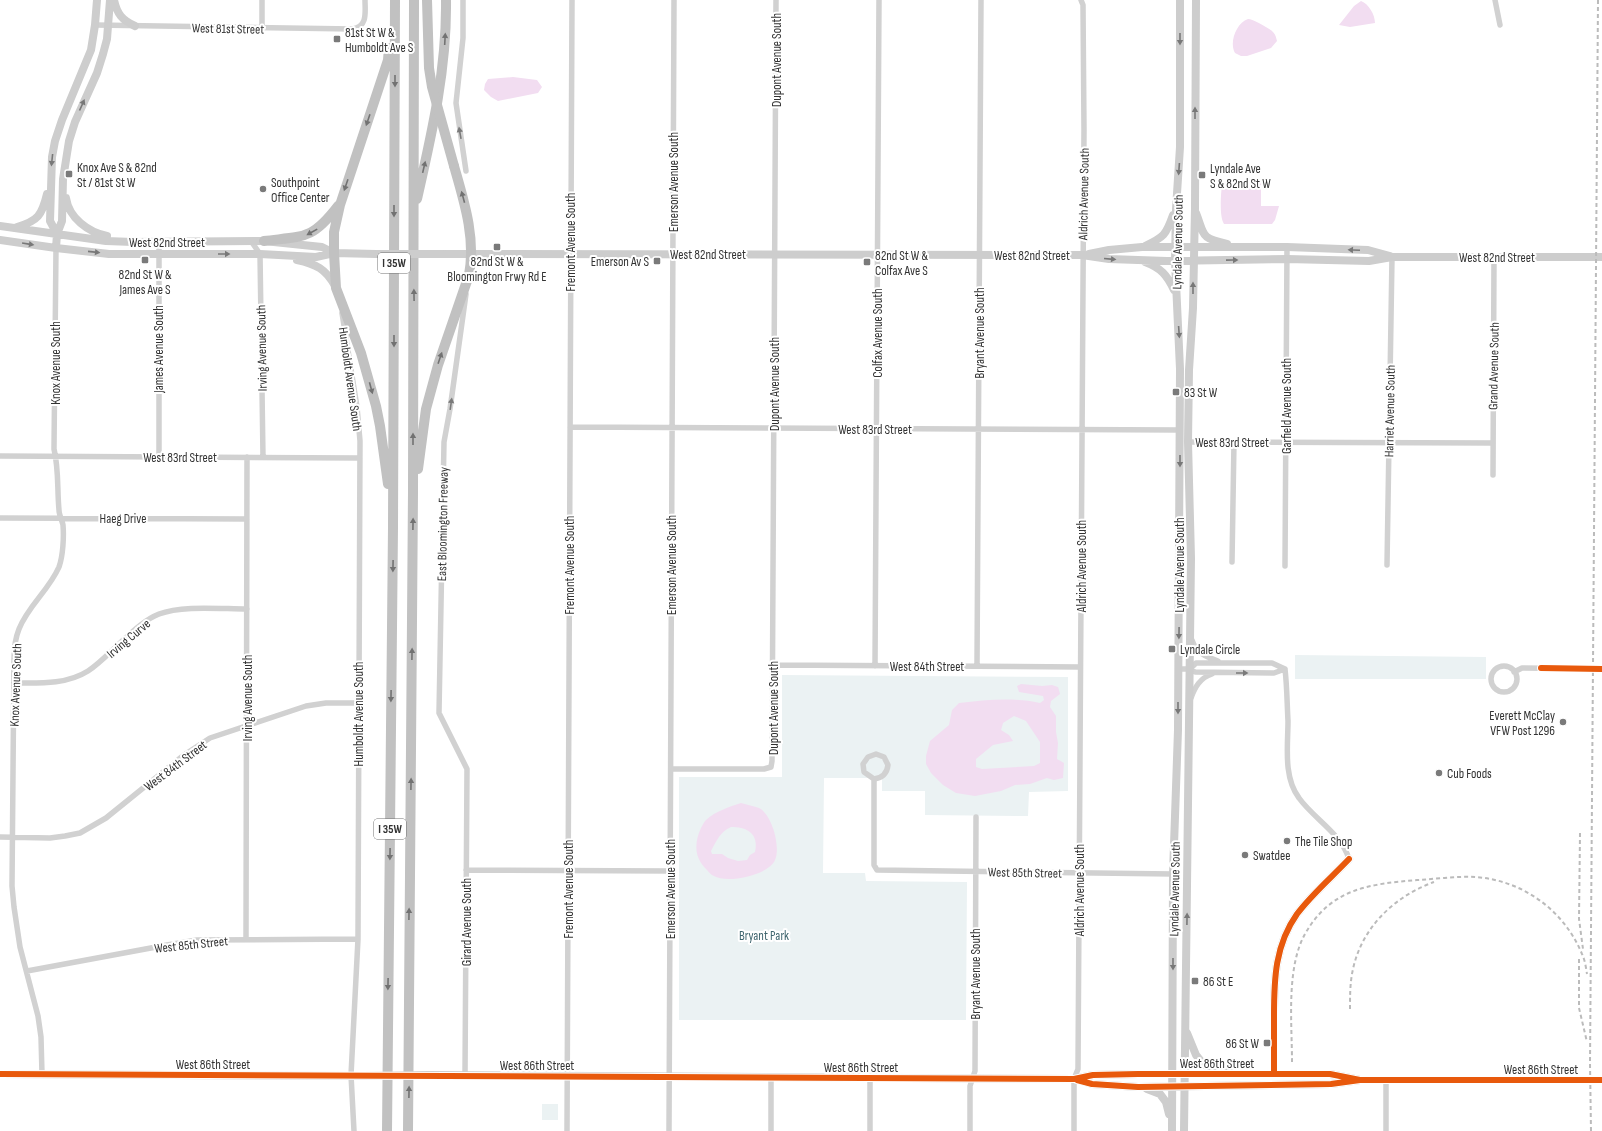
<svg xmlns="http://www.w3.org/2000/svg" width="1602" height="1131" viewBox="0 0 1602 1131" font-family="'Sofia Sans Condensed',sans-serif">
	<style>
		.green { fill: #ebf2f3 }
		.water { fill: #f2ddf1; fill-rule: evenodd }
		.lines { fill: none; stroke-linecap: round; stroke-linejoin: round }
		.street { stroke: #d1d1d1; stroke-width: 5.5 }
		.secondary { stroke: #cdcdcd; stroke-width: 8 }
		.highway { stroke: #c1c1c1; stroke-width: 10 }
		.rail { stroke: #bbb; stroke-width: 2; stroke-dasharray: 4 3; stroke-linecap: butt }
		.secondary-bridge { stroke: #cdcdcd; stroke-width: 8 }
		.highway-bridge { stroke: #c1c1c1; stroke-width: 10 }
		.cycleway-casing { stroke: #fff; stroke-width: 8 }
		.cycleway { stroke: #e8590c; stroke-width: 6 }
		.oneway { fill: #727272 }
		.oneway2 { fill: #787878 }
		.oneway3 { fill: #7a7a7a }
		.poi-dot { fill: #7a7a7a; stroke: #fff; stroke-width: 1.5 }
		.labels { text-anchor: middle; stroke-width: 4; stroke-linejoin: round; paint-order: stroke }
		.shield { fill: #fff; stroke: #707070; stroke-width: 1 }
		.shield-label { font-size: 12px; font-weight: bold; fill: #323232 }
		.street-label { font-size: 13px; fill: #323232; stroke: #fff }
		.poi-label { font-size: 13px; fill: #323232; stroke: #fff; text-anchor: start }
		.park-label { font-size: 13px; fill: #3f656e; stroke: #fff }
	</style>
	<rect width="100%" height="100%" fill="#fff"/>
	<path class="green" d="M1295,655L1486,657V679H1295Z
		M782,675L1068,677V791L1029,792L1028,816L925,815V791H882V778H824L823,873H865L866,881L967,882L966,1020H679V777H782Z
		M542,1104H558V1120H542Z"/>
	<path class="water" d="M1361,1C1369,4 1375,15 1375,23L1350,27L1339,25L1354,6Z
		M1248,19C1253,19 1269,28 1273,32C1276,35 1276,38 1277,41L1271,48L1247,56H1241L1235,53C1229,43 1236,23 1248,19Z
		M513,77L537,80L542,87L538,93L498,101L491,97L484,90L485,84L488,79Z
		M1228,181H1261V206H1279L1275,220L1272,224H1224C1219,216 1221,194 1222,184Z
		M1021,684L1042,686L1052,685L1058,687L1060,694L1051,701L1050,707L1056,716V732L1058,743L1057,759L1064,763L1063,778L1054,780L1047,778L1030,784L1015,785L1001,791L975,796L956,793L943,785L931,773L926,764V756L930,741L949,725L952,710L959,703C986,700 1013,697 1040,703L1044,700L1043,696L1019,692L1017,686ZM1014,716L1026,721L1040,742V763L1034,766L982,769L976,767V759L993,745L1013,741L1009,735L1001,730L1003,723Z
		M741,803C747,805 754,806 759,808C772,814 781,847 775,860C769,875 727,884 714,876C711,875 709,872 707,870C694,858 694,843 701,828C702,826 704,822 706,820C716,811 729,807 741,803ZM731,827C748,827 759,834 755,852L750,855L747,860L738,861L728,858L722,854H712L711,851C717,840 720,832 731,827Z"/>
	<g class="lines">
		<path class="street" d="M463,0V38L456,103L466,171
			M1495,0L1500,25
			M95,25L353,29C368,26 365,12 365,0
			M262,28V0
			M251,241L260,254L263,457
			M342,313L357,407L360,441L358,939L351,1075L354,1131
			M570,427L1180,430
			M1188,442L1493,443
			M0,456L360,458
			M159,457V242
			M1493,475L1494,257
			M0,518L247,519
			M1232,562L1234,442
			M1387,565L1392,257
			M1285,566L1287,247
			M1192,640C1196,653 1207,657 1218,661
			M773,665L1080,667
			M875,666L879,0
			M977,666L981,0
			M1491 679a13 13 0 1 1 26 0a13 13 0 1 1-26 0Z
			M1178,669H1190L1195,672L1274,673L1285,669
			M1190,669L1196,663H1272L1285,669
			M1285,669C1287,686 1287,703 1288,721C1288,745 1283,777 1299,798C1314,819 1341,833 1349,859
			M1514,672L1522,668L1602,669
			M14,683C38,683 66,685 88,671C100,663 110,652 120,643C132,632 144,620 159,614C182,605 221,609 247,609
			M1191,698C1195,687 1200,678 1212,674
			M671,769H764L771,767L772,761L776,0
			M874,779L864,772L863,764L868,757L876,754L884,757L888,765C887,774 882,778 874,779V865L877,870L1173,874
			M0,837L50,838L65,836L80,833L106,818L184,755L210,738L306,706L326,703H358
			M466,870L670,871
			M246,939L247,457
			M27,971L167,945L197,940L358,939
			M42,1074L41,1037L38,1016L20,947L14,907L12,886L14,659C14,649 15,639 19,629C28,606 49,590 59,567C63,556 64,537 63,525C62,520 59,515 59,510C57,489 59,470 54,449L56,248
			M465,1075L467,769L439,713L444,442L450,409L466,294
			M870,1078V1131
			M1386,1080V1131
			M567,1131L572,0
			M669,1131L674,0
			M771,1131V1077
			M970,1131V1086L975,1071L976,817
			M1074,1131V1079L1078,1069L1084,130L1083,5L1081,0"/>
		<path class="secondary" d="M114,0C117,14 122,20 135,26
			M66,198C69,218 88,232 107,236
			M1196,213C1205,236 1200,238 1227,244
			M0,226L106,241L133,242L264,241L322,247L334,253
			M17,227C38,221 42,215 47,194
			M57,234L50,221L52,157L55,141L62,120L91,50L95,25L97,0
			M0,240L56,248L109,254H260L316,257L334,253L376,254
			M1145,246C1164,237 1166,235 1173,215
			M56,248L57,234L62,221L63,179L69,141L75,122L97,73L103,54L107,39L110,0
			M443,254L1082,255L1109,259L1167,261L1287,259L1369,261L1392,257H1602
			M1089,254L1109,250L1142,247H1287L1368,250L1390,256
			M297,260C316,264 326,269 335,286
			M1145,262C1161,268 1167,275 1174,290
			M1187,1033L1196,1055L1204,1065L1229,1072
			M0,1074L364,1076
			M1274,1074C1274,1055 1274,1035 1274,1016C1274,979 1275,945 1297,914C1312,894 1332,877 1349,859
			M428,1075L1074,1079L1093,1075L1138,1074H1330L1360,1080
			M1076,1079L1092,1084L1138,1087L1331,1084L1360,1080H1602
			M1147,1089L1160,1094L1166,1102L1169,1114
			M1172,1131L1173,874L1178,730L1180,369L1175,261L1176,209L1180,147V0
			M1184,1131L1191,558L1188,442L1189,370L1193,308L1195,208L1196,0"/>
		<path class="highway" d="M417,199C432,133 447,68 446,0
			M264,241C304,236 312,240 338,206
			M418,469L426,409L438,365L469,275C476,238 464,201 454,166
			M388,484L380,426L376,406L361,353L336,288L334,253V232L340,205L388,60L389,48
			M387,1131L393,527L395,0
			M408,1131L413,492L414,0"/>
		<path class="rail" d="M1580,833L1579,919L1583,949
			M1579,959V1008L1587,1042
			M1350,1009C1350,995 1350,982 1353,969C1362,927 1395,896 1434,882
			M1292,1062C1292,1023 1286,968 1305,934C1331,888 1370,884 1417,880C1436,879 1456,876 1475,877C1522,880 1564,910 1582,954C1585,960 1586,968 1587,974
			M1591,1131L1590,1063L1598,0"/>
		<path class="secondary-bridge" d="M376,254H443
			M364,1076L428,1075"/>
		<path class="highway-bridge" d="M427,0L429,68L432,87L454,166"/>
		<defs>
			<path id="cycleway" d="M1541,668L1602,669
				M0,1074L1074,1079L1093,1075L1138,1074H1330L1360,1080
				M1274,1074C1274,1055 1274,1035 1274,1016C1274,979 1275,945 1297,914C1312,894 1332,877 1349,859
				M1077,1080L1092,1084L1138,1087L1331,1084L1360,1080H1602"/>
		</defs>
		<use href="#cycleway" class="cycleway-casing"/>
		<use href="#cycleway" class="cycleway"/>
	</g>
	<defs><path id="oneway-solid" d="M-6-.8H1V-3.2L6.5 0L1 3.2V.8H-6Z"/></defs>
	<g class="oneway">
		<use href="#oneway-solid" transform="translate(445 39) rotate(-87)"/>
		<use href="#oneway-solid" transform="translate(395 81) rotate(90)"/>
		<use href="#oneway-solid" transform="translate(368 120) rotate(109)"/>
		<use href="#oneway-solid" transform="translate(424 167) rotate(-77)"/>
		<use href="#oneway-solid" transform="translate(346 185) rotate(109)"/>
		<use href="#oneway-solid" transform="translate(463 197) rotate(-105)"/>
		<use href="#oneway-solid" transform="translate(394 211) rotate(90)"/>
		<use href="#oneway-solid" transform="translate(312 232) rotate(151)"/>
		<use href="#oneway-solid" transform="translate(414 295) rotate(-91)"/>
		<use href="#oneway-solid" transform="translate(394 341) rotate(90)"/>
		<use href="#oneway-solid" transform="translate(440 358) rotate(-71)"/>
		<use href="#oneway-solid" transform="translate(371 388) rotate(75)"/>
		<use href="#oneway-solid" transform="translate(413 439) rotate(-90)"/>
		<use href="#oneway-solid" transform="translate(413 524) rotate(-89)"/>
		<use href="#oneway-solid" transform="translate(393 566) rotate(91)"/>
		<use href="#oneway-solid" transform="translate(412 654) rotate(-89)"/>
		<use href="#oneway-solid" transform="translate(391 696) rotate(91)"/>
		<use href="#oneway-solid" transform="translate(411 784) rotate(-89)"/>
		<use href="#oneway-solid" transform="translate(390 854) rotate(91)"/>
		<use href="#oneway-solid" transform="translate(409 914) rotate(-89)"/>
		<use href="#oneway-solid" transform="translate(388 984) rotate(91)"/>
		<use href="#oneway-solid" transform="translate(409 1092) rotate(-89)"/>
	</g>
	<g class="oneway2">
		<use href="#oneway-solid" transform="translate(1180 39) rotate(90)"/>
		<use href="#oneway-solid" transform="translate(82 105) rotate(-66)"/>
		<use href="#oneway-solid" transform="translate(1195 113) rotate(-90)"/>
		<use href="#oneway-solid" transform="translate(52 160) rotate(96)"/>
		<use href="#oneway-solid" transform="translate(1179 169) rotate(94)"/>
		<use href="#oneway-solid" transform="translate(28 244) rotate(9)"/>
		<use href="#oneway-solid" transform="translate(1354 250) rotate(-178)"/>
		<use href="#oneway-solid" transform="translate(94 252) rotate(6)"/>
		<use href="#oneway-solid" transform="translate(224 254)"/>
		<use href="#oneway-solid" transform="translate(1110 259) rotate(5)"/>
		<use href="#oneway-solid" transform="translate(1232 260) rotate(-1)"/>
		<use href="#oneway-solid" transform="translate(1193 288) rotate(-90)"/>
		<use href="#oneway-solid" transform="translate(1179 332) rotate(86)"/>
		<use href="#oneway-solid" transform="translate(1180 461) rotate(90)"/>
		<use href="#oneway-solid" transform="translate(1179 633) rotate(91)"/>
		<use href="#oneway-solid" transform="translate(1178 708) rotate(90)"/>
		<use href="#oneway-solid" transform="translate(1187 919) rotate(-89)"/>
		<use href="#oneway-solid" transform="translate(1173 964) rotate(90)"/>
	</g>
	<g class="oneway3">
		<use href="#oneway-solid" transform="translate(460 133) rotate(-100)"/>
		<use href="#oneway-solid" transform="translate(451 404) rotate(-82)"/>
		<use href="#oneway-solid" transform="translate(1242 673)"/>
	</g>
	<g class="poi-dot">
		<rect x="333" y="35" width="8" height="8" rx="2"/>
		<rect x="65" y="170" width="8" height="8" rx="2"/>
		<rect x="1198" y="171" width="8" height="8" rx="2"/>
		<circle cx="263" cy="189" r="4"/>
		<rect x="493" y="243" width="8" height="8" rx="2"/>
		<rect x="141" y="256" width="8" height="8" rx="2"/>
		<rect x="653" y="257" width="8" height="8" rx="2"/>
		<rect x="863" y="258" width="8" height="8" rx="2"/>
		<rect x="1172" y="388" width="8" height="8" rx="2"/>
		<rect x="1168" y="645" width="8" height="8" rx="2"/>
		<circle cx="1563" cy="722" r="4"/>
		<circle cx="1439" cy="773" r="4"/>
		<circle cx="1287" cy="841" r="4"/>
		<circle cx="1245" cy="855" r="4"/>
		<rect x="1191" y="977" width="8" height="8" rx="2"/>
		<rect x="1263" y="1039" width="8" height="8" rx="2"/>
	</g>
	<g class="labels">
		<g class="shield">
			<rect x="378" y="253" width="32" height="20" rx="3"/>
			<rect x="374" y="819" width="32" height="20" rx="3"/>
		</g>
		<g class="shield-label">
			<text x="394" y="267">I 35W</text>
			<text x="390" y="833">I 35W</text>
		</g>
		<g class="street-label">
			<text transform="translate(228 28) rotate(1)" y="5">West 81st Street</text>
			<text transform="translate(776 60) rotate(-90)" y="5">Dupont Avenue South</text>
			<text transform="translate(673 182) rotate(-90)" y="5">Emerson Avenue South</text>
			<text transform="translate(1083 194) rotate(-89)" y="5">Aldrich Avenue South</text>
			<text x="167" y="247">West 82nd Street</text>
			<text transform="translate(570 242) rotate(-90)" y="5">Fremont Avenue South</text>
			<text transform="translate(1177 242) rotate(-89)" y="5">Lyndale Avenue South</text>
			<text x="708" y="259">West 82nd Street</text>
			<text x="1032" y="260">West 82nd Street</text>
			<text x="1497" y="262">West 82nd Street</text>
			<text transform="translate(877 333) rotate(-90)" y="5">Colfax Avenue South</text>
			<text transform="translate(979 333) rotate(-90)" y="5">Bryant Avenue South</text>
			<text transform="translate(261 348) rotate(-91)" y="5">Irving Avenue South</text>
			<text transform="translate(158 349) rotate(-90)" y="5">James Avenue South</text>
			<text transform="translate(55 363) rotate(-90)" y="5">Knox Avenue South</text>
			<text transform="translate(1493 366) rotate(-89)" y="5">Grand Avenue South</text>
			<text transform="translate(351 379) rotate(82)" y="5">Humboldt Avenue South</text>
			<text transform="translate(774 384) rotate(-90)" y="5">Dupont Avenue South</text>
			<text transform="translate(1286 406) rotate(-90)" y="5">Garfield Avenue South</text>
			<text transform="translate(1389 411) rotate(-89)" y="5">Harriet Avenue South</text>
			<text x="875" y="434">West 83rd Street</text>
			<text x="1232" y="447">West 83rd Street</text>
			<text x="180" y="462">West 83rd Street</text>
			<text x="123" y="523">Haeg Drive</text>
			<text transform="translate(442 524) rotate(-89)" y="5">East Bloomington Freeway</text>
			<text transform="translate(569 565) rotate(-90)" y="5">Fremont Avenue South</text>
			<text transform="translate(671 565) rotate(-90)" y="5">Emerson Avenue South</text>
			<text transform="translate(1179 565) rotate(-90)" y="5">Lyndale Avenue South</text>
			<text transform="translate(1081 566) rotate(-90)" y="5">Aldrich Avenue South</text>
			<text transform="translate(128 638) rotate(-40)" y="5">Irving Curve</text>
			<text x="927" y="671">West 84th Street</text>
			<text transform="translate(15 685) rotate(-88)" y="5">Knox Avenue South</text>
			<text transform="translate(247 698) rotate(-90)" y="5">Irving Avenue South</text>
			<text transform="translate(773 708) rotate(-90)" y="5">Dupont Avenue South</text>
			<text transform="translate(358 714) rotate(-90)" y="5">Humboldt Avenue South</text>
			<text transform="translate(175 765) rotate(-37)" y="5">West 84th Street</text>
			<text transform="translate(1025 872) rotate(1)" y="5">West 85th Street</text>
			<text transform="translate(568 889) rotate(-90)" y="5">Fremont Avenue South</text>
			<text transform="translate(670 889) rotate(-90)" y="5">Emerson Avenue South</text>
			<text transform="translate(1174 889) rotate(-89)" y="5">Lyndale Avenue South</text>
			<text transform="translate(1079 890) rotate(-90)" y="5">Aldrich Avenue South</text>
			<text transform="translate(466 922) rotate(-90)" y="5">Girard Avenue South</text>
			<text transform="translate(191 944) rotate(-6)" y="5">West 85th Street</text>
			<text transform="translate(975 974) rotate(-90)" y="5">Bryant Avenue South</text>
			<text x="1217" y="1068">West 86th Street</text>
			<text x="213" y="1069">West 86th Street</text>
			<text x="537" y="1070">West 86th Street</text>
			<text x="861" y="1072">West 86th Street</text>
			<text x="1541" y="1074">West 86th Street</text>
		</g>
		<g class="poi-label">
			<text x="345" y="37">81st St W &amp;<tspan x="345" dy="15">Humboldt Ave S</tspan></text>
			<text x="77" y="172">Knox Ave S &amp; 82nd<tspan x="77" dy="15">St / 81st St W</tspan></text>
			<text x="1210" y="173">Lyndale Ave<tspan x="1210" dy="15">S &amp; 82nd St W</tspan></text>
			<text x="271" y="187">Southpoint<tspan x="271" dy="15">Office Center</tspan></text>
			<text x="875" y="260">82nd St W &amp;<tspan x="875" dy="15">Colfax Ave S</tspan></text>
			<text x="497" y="266" text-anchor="middle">82nd St W &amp;<tspan x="497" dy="15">Bloomington Frwy Rd E</tspan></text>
			<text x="649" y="266" text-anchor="end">Emerson Av S</text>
			<text x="145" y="279" text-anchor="middle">82nd St W &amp;<tspan x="145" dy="15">James Ave S</tspan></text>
			<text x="1184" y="397">83 St W</text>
			<text x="1180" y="654">Lyndale Circle</text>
			<text x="1555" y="720" text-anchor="end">Everett McClay<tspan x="1555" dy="15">VFW Post 1296</tspan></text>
			<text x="1447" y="778">Cub Foods</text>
			<text x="1295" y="846">The Tile Shop</text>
			<text x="1253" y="860">Swatdee</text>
			<text x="1203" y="986">86 St E</text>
			<text x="1259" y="1048" text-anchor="end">86 St W</text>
		</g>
		<g class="park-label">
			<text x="764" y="940">Bryant Park</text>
		</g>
	</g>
</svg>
